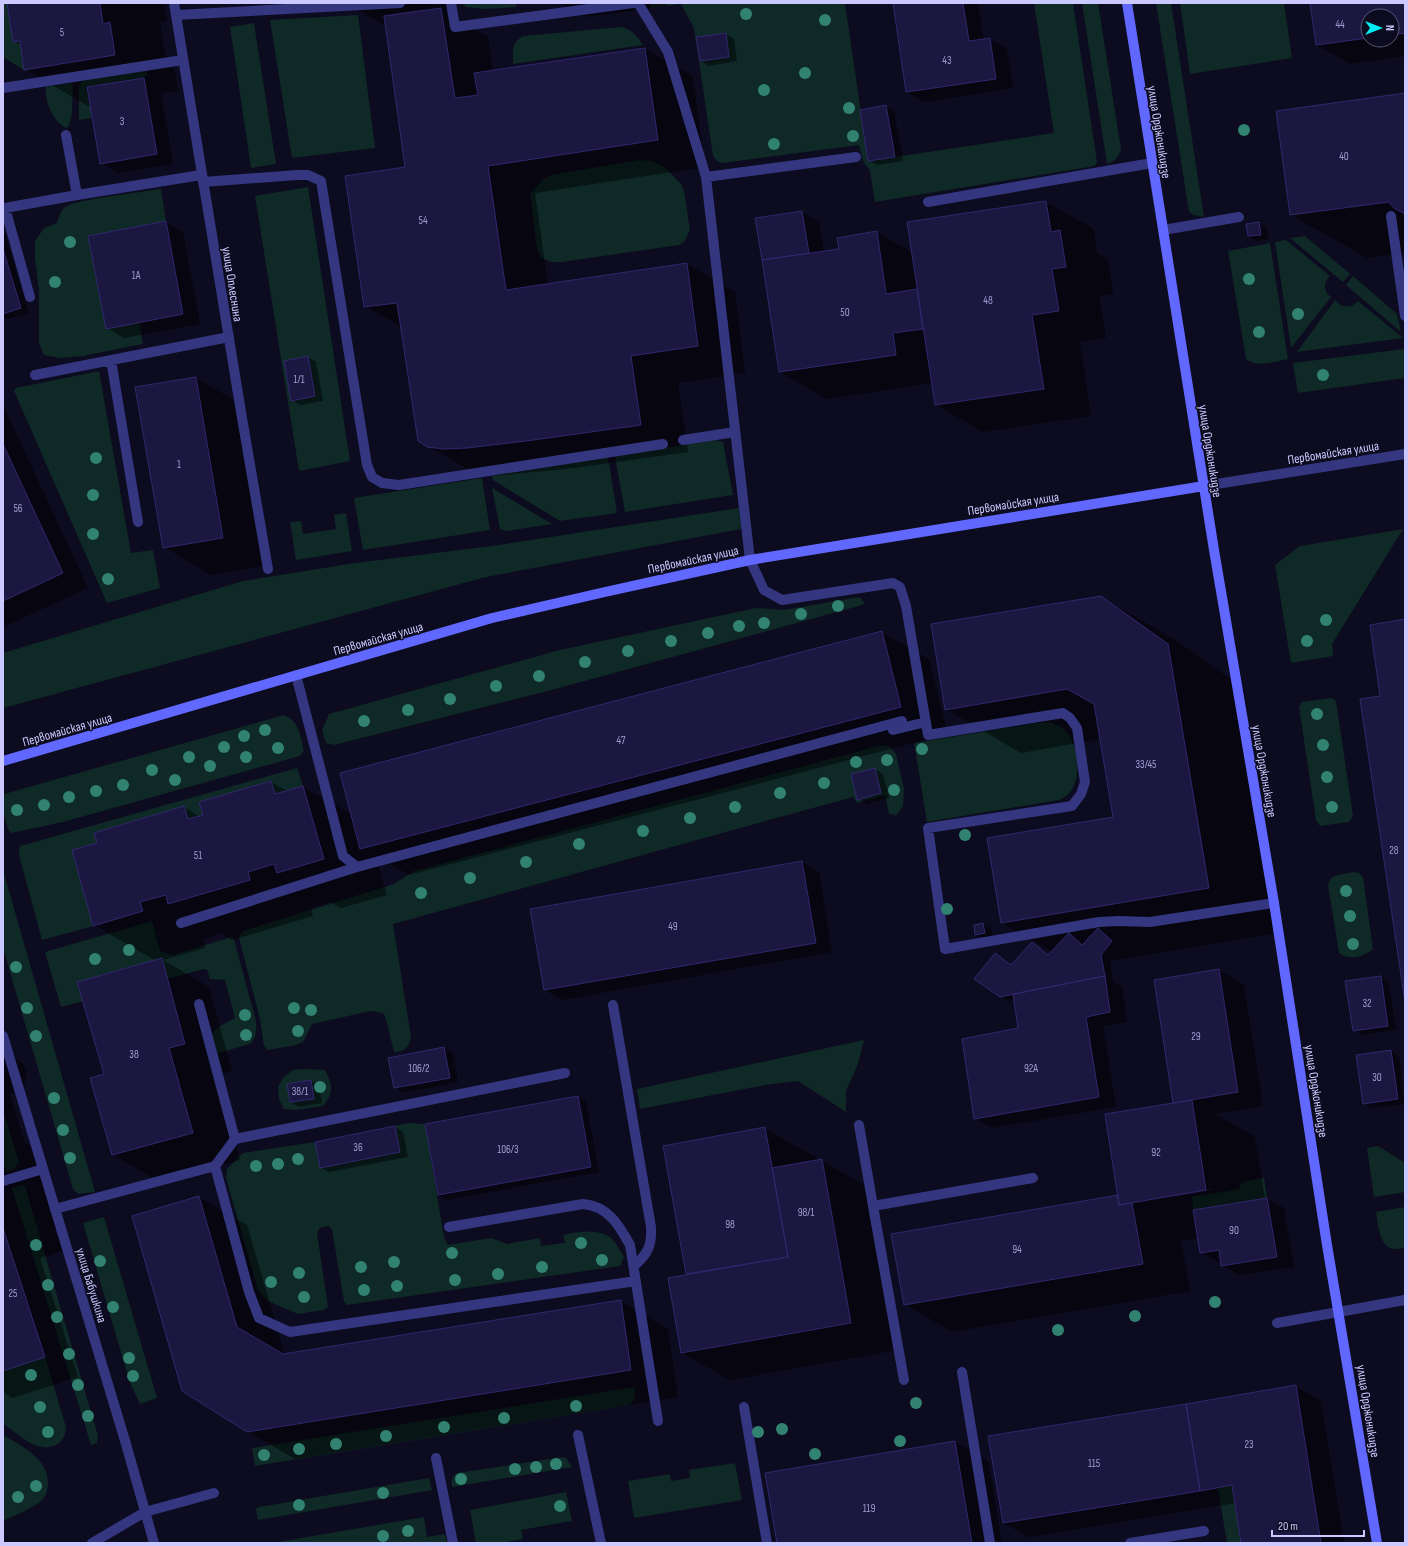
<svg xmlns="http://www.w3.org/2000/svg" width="1408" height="1546" viewBox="0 0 1408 1546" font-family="'Sofia Sans Condensed',sans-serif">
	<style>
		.green { fill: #0e2926 }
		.shadow { fill: #0007; fill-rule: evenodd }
		.building { fill: #1c1740; stroke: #30286d }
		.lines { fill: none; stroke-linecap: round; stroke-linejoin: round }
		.service { stroke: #343780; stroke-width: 10 }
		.minor { stroke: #343780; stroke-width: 10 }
		.tertiary { stroke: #343780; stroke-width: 10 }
		.secondary { stroke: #6068ff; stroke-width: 10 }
		.tree { fill: #328271 }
		.labels { text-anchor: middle; stroke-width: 3; stroke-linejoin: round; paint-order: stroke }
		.number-label { font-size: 11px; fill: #9f9ccf }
		.street-label { font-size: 13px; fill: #cbc9ff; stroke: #0d0b1f }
	</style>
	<rect width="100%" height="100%" fill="#0d0b1f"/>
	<path class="green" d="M3,3H7L13,42L20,41L24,70L3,57Z
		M463,3H516V7L485,9L466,7Z
		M650,3H845L868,161L1054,133L1034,3H1073L1097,162L1095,166L875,202L870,171L863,161L859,145L722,163L717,161L713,156L694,28L681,4L651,8Z
		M1082,3H1098L1121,149C1119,158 1114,161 1107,164Z
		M1156,3H1171L1204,217L1194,215L1189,212Z
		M1180,3H1284L1292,58L1190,74Z
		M358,15L375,148L292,158L270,20Z
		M254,23L276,164L251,168L230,27Z
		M621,27C632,29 637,36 643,45L513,64C513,52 511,43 523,36Z
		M146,70L147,76L145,77L86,87L92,118L79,120V86L83,80Z
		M71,83L73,84L72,113L69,125L66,128C53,122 44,100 46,87Z
		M639,160L652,161L664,167L681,184L684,191L690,230L684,242L679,245L562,262H552L541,258L537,249L530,194L543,180L551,175Z
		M308,187L350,461L299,471L255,196Z
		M161,189L166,221L88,236L106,328L139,322L143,344L83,356L60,358L44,355L39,343V291L35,258V241L44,228L57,223C59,217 60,211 65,207C76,199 144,192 161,189Z
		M1305,236L1350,274L1343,282L1290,238Z
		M1286,240L1330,276C1323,283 1323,291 1331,297L1291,348L1275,242Z
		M1270,243L1288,359C1273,362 1258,368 1246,359L1228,251Z
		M1353,276L1397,314L1401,332L1346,285Z
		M1335,300C1341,308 1351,309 1358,301L1403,338L1297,352Z
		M1404,349L1405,378L1298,393L1293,363Z
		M99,371L131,553L153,550L160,588L107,603L14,391L16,388Z
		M715,440L723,442L733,495L625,512L615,456Z
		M608,457L617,513L560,521L493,480L492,475Z
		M482,478L490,530L363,550L354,498Z
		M492,488L552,524L506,531L500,529Z
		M739,508L741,529L486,577L3,708V653L243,581L355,563L499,545Z
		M346,513L352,551L296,560L290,522L301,521L303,534L336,529L334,515Z
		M1403,529L1332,644L1333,656L1291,663L1275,565L1300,546Z
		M859,597L864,602V604L859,606L559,688L334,745L326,743L322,730L329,714L560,650L756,608L784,610Z
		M1332,698L1336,701L1353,816L1349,822L1320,826L1316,820L1299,707L1302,702Z
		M284,715C300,722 300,735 304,751L300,756L63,822L11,833C4,825 2,803 4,794Z
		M1045,722C1055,723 1064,727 1069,735C1080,753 1083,792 1059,800L927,822L914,743Z
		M882,745L889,746L896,754L904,789L903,806L897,815L889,814L885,795L857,803L853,797L393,924L411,1037C409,1047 405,1052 394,1052L386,1019L383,1013L371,1011L312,1024L303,1042L296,1045L268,1050L264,1046L260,1019L239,938L241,933L243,931L394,884L414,871Z
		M297,768L303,786L275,794L271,781L200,802L203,815L188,819L184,806L94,833L97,843L72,850L93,926L42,940L19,855L20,846Z
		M3,870L95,1192L78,1194L73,1189L3,948Z
		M1354,872L1359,873L1363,877L1373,949C1363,957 1350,961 1339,953L1328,885L1331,878L1338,875Z
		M152,921L160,951L172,955L232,937L234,939L256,1021C256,1030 257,1037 250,1044L218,1053L215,1050L212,1034L218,1027L235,1018L225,980L210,979L207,970L204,969L61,1007L45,952Z
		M864,1040L858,1064L846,1091V1112L798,1081L765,1085L640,1109L637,1089Z
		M306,1069L325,1070C333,1085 334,1092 323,1106L295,1110L284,1109L279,1099L278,1087L283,1078L293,1070Z
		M3,1110L19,1162L14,1169L6,1172L3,1161Z
		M409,1123L425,1124L444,1237L448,1245L491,1238L507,1244L540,1238L541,1246L565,1243L563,1235C579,1232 597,1228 611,1238C616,1242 620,1251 624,1257L620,1266L347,1305L344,1301L332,1229L328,1226L320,1228L317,1233L328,1307L323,1310L298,1314L268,1301L258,1290L226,1178L227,1169L243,1153L315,1142Z
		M1378,1146L1405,1163V1192L1374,1197L1367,1148Z
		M1264,1178L1267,1198L1193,1210L1192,1197L1239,1189L1242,1182Z
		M22,1185L25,1186L98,1436L97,1443L91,1445L12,1188Z
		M1405,1207V1248C1402,1248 1398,1249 1395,1249C1379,1249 1378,1223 1376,1212Z
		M104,1217L157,1398L140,1404L130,1383L83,1223Z
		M45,1357L66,1427C66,1442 53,1451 38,1446C28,1444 12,1430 3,1423V1371Z
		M635,1387C635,1394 636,1401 629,1405L255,1466L252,1448Z
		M3,1435C22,1446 49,1459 48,1484C47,1489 47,1495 43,1499C35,1508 14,1515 3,1521Z
		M563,1457L566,1458L572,1467L452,1487C451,1481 452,1476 457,1473Z
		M735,1463L742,1500L634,1518L628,1481L670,1474L671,1481L690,1478L689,1470Z
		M429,1478L432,1490L258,1520L256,1509L259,1507Z
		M1232,1485L1241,1543H1227L1218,1488Z
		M566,1492L572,1521L521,1530L523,1539L502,1543H476L470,1510Z
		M424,1517L427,1537L445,1534L447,1543H272Z"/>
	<path class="shadow" d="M8,3H164L167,21L160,22L165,55L173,60L178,91L161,93L173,164L118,173L101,163L91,105L88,106L25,69L21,45L14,41Z
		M346,3H450L451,11L445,12L488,37L493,71L645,49L693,76L705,167L535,193L548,285L687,264L735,292L745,373L678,383L688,452L574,468L493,476L476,474L428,446L401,327L365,306L406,168L387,27Z
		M560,3H667V6L585,17Z
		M894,3H978L984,40L990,39L1007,49L1013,88L924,102L907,92Z
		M1311,3H1405V56L1350,64L1317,45ZM1368,16H1392V40H1368Z
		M725,34L734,39L737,61L709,66L701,61Z
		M1405,94V253L1367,258L1291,215Z
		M886,106L894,111L903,161L877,165L869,160Z
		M1046,202L1094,229L1097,253L1108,259L1113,294L1099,296L1106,338L1080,342L1091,416L983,432L936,405L932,383L827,399L780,372L757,219L802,212L819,222L824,252L840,250L877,232L913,253Z
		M166,222L183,232L200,324L124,338L107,328Z
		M1259,223L1267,228L1269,239L1257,241L1249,236Z
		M3,228L29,313L7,319L3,317Z
		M308,357L316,362L323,401L300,405L292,400Z
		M196,378L243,405L270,565L211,575L164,547Z
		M3,405L88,588L3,627Z
		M1101,597L1177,641L1243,688L1283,932L1110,961L1113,982L1122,987L1127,1022L1103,1026L1116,1107L992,1128L975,1118L1019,1029L1015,1000L1009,1001L1001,996L996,954L1012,965L1033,944L1049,955L1052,952L1002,923L1114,818L1101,739L1021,753L946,709Z
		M881,632L929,659L948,734L409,875L376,856L387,895L341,908L330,902L311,908L313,916L232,940L221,933L203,939L205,948L163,960L209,987L232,1071L216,1075L240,1160L160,1182L113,1155L105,1075L156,961L94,925L98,844L184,807L200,817L205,815L271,782L287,791L303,787L353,815Z
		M875,769L883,774L889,798L867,804L858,799Z
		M802,862L819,872L832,952L562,1000L545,990Z
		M983,924L991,929L993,938L985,939L976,934Z
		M1219,970L1244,985L1263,1106L1215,1114L1255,1137L1265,1199H1267L1284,1208L1294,1267L1239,1275L1222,1265V1262H1218L1201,1252L1199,1238L1183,1241L1181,1240L1190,1291L952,1332L905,1304L1119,1196L1176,1103L1174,1102ZM1211,1188L1212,1190L1175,1197V1194Z
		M1381,977L1389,982L1396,1030L1362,1035L1354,1030Z
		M444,1048L453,1053L458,1082L403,1093L395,1088L389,1059Z
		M3,1050L22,1062L26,1070V1078L24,1086L18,1092L10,1094L25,1143L30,1146L38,1170L53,1196L46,1198L56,1229L54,1233L59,1236L63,1251L40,1258L78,1377L12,1398L3,1392Z
		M1391,1051L1399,1056L1405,1104L1372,1108L1364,1104Z
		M311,1081L319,1086L322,1103L299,1107L291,1102Z
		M578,1098L586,1102L599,1172L447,1200L439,1195Z
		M395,1127L403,1132L408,1157L329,1172L321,1168Z
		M764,1128L870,1188L898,1350L730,1380L682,1353L688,1275L664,1147Z
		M199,1197L247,1225L285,1355L620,1301L668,1329L678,1397L295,1459L247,1431Z
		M1295,1386L1321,1401L1344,1543H1243L1236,1503L1029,1537L1003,1523Z
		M955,1442L989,1462L1002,1543H778Z"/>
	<path class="building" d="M7,3H100L103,24L110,22L115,55L24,70L20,41L13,42Z
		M893,3H963L969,41L990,38L996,79L906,92Z
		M1310,3H1405V33L1392,35V16H1368V38L1316,45Z
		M441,8L455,98L478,95L474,73L645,48L658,140L488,166L506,290L687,263L698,346L631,356L641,425L526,441L467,448L444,449L427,447L418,441L397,303L364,307L345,176L405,167L384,16Z
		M726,33L729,57L700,61L696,37Z
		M144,78L157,154L100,164L87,87Z
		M1405,93V219L1404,213L1395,209L1389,202L1290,215L1276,111Z
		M886,105L895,157L868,161L860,110Z
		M1046,201L1051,232L1060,230L1066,267L1052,269L1059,311L1032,315L1044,389L935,405L907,222Z
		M802,211L809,253L762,260L755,218Z
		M166,221L183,314L106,329L88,236Z
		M1259,222L1261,235L1248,236L1246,224Z
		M877,231L886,294L917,289L923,329L893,333L896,355L779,372L762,260L839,249L837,238Z
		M3,249L21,308L3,314Z
		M308,356L315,396L291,401L284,361Z
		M196,377L223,538L163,548L135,387Z
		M3,444L63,573L3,601Z
		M1101,596L1168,644L1209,888L1001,923L987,838L1113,817L1094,704L1067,689L945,710L931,624Z
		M1405,619V1002L1360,699L1380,696L1370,625Z
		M882,631L901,707L360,849L340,773Z
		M875,768L881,793L857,800L851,774Z
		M271,781L275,794L303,786L324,859L277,873L274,864L248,872L250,880L168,904L166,895L140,902L143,911L93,926L72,850L97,843L94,833L184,806L188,819L203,815L199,802Z
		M802,861L816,943L544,990L530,909Z
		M983,923L985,933L975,935L974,925Z
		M1098,928L1112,941L1101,955L1105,976L1000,997L974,979L995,953L1011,965L1032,942L1048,955L1069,933L1082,945Z
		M162,958L185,1044L169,1048L193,1133L112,1155L90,1078L104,1074L77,982Z
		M1219,969L1238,1092L1173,1103L1154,980Z
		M1105,976L1110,1012L1086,1017L1099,1097L974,1119L962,1039L1018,1028L1013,994Z
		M1381,976L1388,1026L1353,1031L1345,981Z
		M444,1047L450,1078L394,1088L388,1058Z
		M1391,1050L1398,1099L1363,1104L1356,1055Z
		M311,1080L314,1099L290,1102L287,1084Z
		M578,1096L591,1167L438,1195L425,1124Z
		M1192,1100L1206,1190L1119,1205L1105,1114Z
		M395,1126L400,1152L320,1168L315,1142Z
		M765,1127L788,1257L686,1274L663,1146Z
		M822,1159L851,1323L681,1353L668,1278L788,1257L772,1168Z
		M1118,1195L1119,1205L1132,1203L1143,1264L904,1305L891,1234Z
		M199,1196L237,1327L283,1354L621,1300L631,1370L247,1432L182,1391L132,1216Z
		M1267,1198L1277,1257L1221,1266L1219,1250L1200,1253L1193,1210Z
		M3,1228L45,1357L3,1371Z
		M1296,1385L1321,1543H1241L1232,1485L1200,1491L1186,1404Z
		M1186,1404L1200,1491L1003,1523L988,1436Z
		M955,1441L972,1543H777L765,1473Z"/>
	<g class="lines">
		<path class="service" d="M451,3L455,27L633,3
			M638,3L668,52L706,177L750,560L764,590L782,600L893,583L900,587L906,606L928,735L1063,713L1070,718L1077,728L1085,782L1081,794L1072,806L928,828L945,949L1099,922L1119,921L1150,922L1274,903
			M176,15L400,3
			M3,88L183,60
			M66,135L77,195L201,175
			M706,177L856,157
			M203,182L297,175H308L321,181L367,465L372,477L382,483L399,485L663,444
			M928,202L1152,163
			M1391,216L1405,316
			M1163,230L1239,217
			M30,297L5,208L77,195
			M111,360L138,522
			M35,375L229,337
			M683,440L735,432
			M296,675L343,856L357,867L902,721
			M893,730L926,722
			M181,923L357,867
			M199,1004L235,1139
			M613,1005L651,1227C652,1245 648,1254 634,1266
			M859,1125L873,1206
			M215,1166L235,1139L565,1073
			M3,1181L43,1169
			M55,1209L215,1166L249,1292L259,1318L290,1332L636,1281
			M449,1227L583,1204C608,1206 619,1225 630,1245L658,1421
			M962,1372L990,1543
			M904,1380L873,1206L1033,1178
			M744,1407L767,1543
			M578,1435L601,1543
			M436,1458L453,1543
			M1130,1543L1204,1531"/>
		<path class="minor" d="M174,3L242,418L268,569"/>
		<path class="tertiary" d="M1204,486L1405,454
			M3,1036L126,1444L154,1543
			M1277,1323L1405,1300
			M92,1543L145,1512L214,1493"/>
		<path class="secondary" d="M1127,3L1214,550L1274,903L1327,1245L1377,1543
			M3,761L492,618L605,592L750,560L1204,486"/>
	</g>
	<g class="tree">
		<circle cx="746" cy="14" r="6"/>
		<circle cx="825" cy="20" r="6"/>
		<circle cx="805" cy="73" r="6"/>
		<circle cx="764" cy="90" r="6"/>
		<circle cx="849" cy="108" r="6"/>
		<circle cx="1244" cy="130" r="6"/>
		<circle cx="853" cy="136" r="6"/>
		<circle cx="774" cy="144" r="6"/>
		<circle cx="70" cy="242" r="6"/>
		<circle cx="1249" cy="279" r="6"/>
		<circle cx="55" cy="282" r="6"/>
		<circle cx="1298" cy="314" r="6"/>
		<circle cx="1259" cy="332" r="6"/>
		<circle cx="1323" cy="375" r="6"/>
		<circle cx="96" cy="458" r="6"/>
		<circle cx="93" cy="495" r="6"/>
		<circle cx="93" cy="534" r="6"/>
		<circle cx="108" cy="579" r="6"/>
		<circle cx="838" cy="606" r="6"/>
		<circle cx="801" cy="614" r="6"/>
		<circle cx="1326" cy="620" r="6"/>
		<circle cx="764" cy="623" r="6"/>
		<circle cx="739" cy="626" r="6"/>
		<circle cx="708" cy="633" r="6"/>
		<circle cx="671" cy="641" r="6"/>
		<circle cx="1307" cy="641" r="6"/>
		<circle cx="628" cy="651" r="6"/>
		<circle cx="585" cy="662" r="6"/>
		<circle cx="539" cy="676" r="6"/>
		<circle cx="496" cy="686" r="6"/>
		<circle cx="450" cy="699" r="6"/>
		<circle cx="408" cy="710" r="6"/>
		<circle cx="1317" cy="714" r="6"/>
		<circle cx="364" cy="721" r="6"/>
		<circle cx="265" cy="730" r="6"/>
		<circle cx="244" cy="736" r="6"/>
		<circle cx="1323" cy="745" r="6"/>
		<circle cx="224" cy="747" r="6"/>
		<circle cx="278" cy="748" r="6"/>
		<circle cx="922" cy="749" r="6"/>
		<circle cx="189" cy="757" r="6"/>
		<circle cx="246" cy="757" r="6"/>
		<circle cx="887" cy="760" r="6"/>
		<circle cx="856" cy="762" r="6"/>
		<circle cx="210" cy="766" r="6"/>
		<circle cx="152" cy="770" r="6"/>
		<circle cx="1327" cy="777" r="6"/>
		<circle cx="175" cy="780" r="6"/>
		<circle cx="824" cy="783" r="6"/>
		<circle cx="123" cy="785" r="6"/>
		<circle cx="894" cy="790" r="6"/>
		<circle cx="96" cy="791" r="6"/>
		<circle cx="780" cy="793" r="6"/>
		<circle cx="69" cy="797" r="6"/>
		<circle cx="44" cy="805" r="6"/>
		<circle cx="735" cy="807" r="6"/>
		<circle cx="1332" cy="807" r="6"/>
		<circle cx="17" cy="810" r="6"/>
		<circle cx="690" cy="818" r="6"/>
		<circle cx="643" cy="831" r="6"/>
		<circle cx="965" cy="835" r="6"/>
		<circle cx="579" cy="844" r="6"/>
		<circle cx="526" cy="862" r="6"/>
		<circle cx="470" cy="878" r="6"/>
		<circle cx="1346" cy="891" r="6"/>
		<circle cx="421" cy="893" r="6"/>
		<circle cx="947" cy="909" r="6"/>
		<circle cx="1350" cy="916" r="6"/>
		<circle cx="1353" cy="944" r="6"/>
		<circle cx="129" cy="950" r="6"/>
		<circle cx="95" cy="959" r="6"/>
		<circle cx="16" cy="967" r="6"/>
		<circle cx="27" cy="1008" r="6"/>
		<circle cx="294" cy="1008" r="6"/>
		<circle cx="311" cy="1010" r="6"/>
		<circle cx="245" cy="1015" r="6"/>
		<circle cx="298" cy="1031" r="6"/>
		<circle cx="246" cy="1035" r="6"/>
		<circle cx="36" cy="1036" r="6"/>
		<circle cx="320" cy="1087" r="6"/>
		<circle cx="54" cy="1098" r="6"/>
		<circle cx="63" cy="1130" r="6"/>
		<circle cx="70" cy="1158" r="6"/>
		<circle cx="298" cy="1159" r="6"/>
		<circle cx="278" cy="1164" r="6"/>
		<circle cx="256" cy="1166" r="6"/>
		<circle cx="581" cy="1243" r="6"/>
		<circle cx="36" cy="1245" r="6"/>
		<circle cx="452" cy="1253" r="6"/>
		<circle cx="602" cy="1260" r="6"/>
		<circle cx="100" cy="1261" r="6"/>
		<circle cx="394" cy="1262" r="6"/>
		<circle cx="361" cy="1267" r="6"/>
		<circle cx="542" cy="1267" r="6"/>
		<circle cx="299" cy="1273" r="6"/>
		<circle cx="498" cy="1274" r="6"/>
		<circle cx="455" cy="1280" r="6"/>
		<circle cx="271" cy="1282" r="6"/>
		<circle cx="48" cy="1285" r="6"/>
		<circle cx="397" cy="1286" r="6"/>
		<circle cx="364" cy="1290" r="6"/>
		<circle cx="304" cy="1297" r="6"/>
		<circle cx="1215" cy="1302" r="6"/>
		<circle cx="113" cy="1307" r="6"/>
		<circle cx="1135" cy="1316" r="6"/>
		<circle cx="57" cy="1317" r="6"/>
		<circle cx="1058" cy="1330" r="6"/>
		<circle cx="69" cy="1354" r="6"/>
		<circle cx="129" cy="1358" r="6"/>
		<circle cx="31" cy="1375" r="6"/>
		<circle cx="133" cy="1376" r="6"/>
		<circle cx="78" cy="1385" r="6"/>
		<circle cx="916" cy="1403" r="6"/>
		<circle cx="576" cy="1406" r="6"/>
		<circle cx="40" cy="1407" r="6"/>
		<circle cx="88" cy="1416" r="6"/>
		<circle cx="504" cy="1418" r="6"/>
		<circle cx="444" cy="1427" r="6"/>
		<circle cx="782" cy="1429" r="6"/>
		<circle cx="48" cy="1432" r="6"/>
		<circle cx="758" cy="1432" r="6"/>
		<circle cx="386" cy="1436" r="6"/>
		<circle cx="900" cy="1441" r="6"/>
		<circle cx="336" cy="1444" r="6"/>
		<circle cx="299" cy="1449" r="6"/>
		<circle cx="815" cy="1454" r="6"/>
		<circle cx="264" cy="1455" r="6"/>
		<circle cx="556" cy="1464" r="6"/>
		<circle cx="536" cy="1467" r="6"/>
		<circle cx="515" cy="1469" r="6"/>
		<circle cx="461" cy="1479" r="6"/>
		<circle cx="36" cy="1486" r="6"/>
		<circle cx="383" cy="1493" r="6"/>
		<circle cx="18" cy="1497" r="6"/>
		<circle cx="299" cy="1505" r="6"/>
		<circle cx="560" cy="1506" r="6"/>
		<circle cx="408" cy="1531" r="6"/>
		<circle cx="383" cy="1536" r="6"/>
	</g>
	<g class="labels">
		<g class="number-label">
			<text x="1340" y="28">44</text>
			<text x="62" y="36">5</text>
			<text x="947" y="64">43</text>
			<text x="122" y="125">3</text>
			<text x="1344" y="160">40</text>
			<text x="423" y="224">54</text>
			<text x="136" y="279">1А</text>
			<text x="988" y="304">48</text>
			<text x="845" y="316">50</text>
			<text x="299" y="383">1/1</text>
			<text x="179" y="468">1</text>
			<text x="18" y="512">56</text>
			<text x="621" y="744">47</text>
			<text x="1146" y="768">33/45</text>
			<text x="1394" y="854">28</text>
			<text x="198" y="859">51</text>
			<text x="673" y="930">49</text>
			<text x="1367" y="1007">32</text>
			<text x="1196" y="1040">29</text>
			<text x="134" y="1058">38</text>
			<text x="419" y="1072">106/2</text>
			<text x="1031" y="1072">92А</text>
			<text x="1377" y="1081">30</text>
			<text x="300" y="1095">38/1</text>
			<text x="358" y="1151">36</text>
			<text x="508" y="1153">106/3</text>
			<text x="1156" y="1156">92</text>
			<text x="806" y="1216">98/1</text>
			<text x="730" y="1228">98</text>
			<text x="1234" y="1234">90</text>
			<text x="1017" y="1253">94</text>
			<text x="13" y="1297">25</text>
			<text x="1249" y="1448">23</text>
			<text x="1094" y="1467">115</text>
			<text x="869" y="1512">119</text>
		</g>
		<g class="street-label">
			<text transform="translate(1160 132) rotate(81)" y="5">улица Орджоникидзе</text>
			<text transform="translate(233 284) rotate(81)" y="5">улица Оплеснина</text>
			<text transform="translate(1211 451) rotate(81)" y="5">улица Орджоникидзе</text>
			<text transform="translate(1333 452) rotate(-9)" y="5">Первомайская улица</text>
			<text transform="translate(1013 503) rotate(-9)" y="5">Первомайская улица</text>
			<text transform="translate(693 559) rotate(-12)" y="5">Первомайская улица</text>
			<text transform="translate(378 638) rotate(-16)" y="5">Первомайская улица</text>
			<text transform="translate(67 729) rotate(-16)" y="5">Первомайская улица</text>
			<text transform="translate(1265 771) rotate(80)" y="5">улица Орджоникидзе</text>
			<text transform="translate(1317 1091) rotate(81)" y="5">улица Орджоникидзе</text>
			<text transform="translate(92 1285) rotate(73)" y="5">улица Бабушкина</text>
			<text transform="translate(1369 1411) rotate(81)" y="5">улица Орджоникидзе</text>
		</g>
	</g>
	<rect width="1408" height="1546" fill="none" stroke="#cbc9ff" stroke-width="8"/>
	<g transform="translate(1380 28) rotate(90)"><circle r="19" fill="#0d0b1f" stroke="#595779"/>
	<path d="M0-3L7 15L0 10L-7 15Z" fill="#00edf4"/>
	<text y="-6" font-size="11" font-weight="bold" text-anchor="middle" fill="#cbc9ff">N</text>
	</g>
	<path d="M1272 1530v6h92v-6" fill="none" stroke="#cbc9ff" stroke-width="2"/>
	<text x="1278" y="1530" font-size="12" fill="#cbc9ff" stroke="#0d0b1f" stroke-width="3" paint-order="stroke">20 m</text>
</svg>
